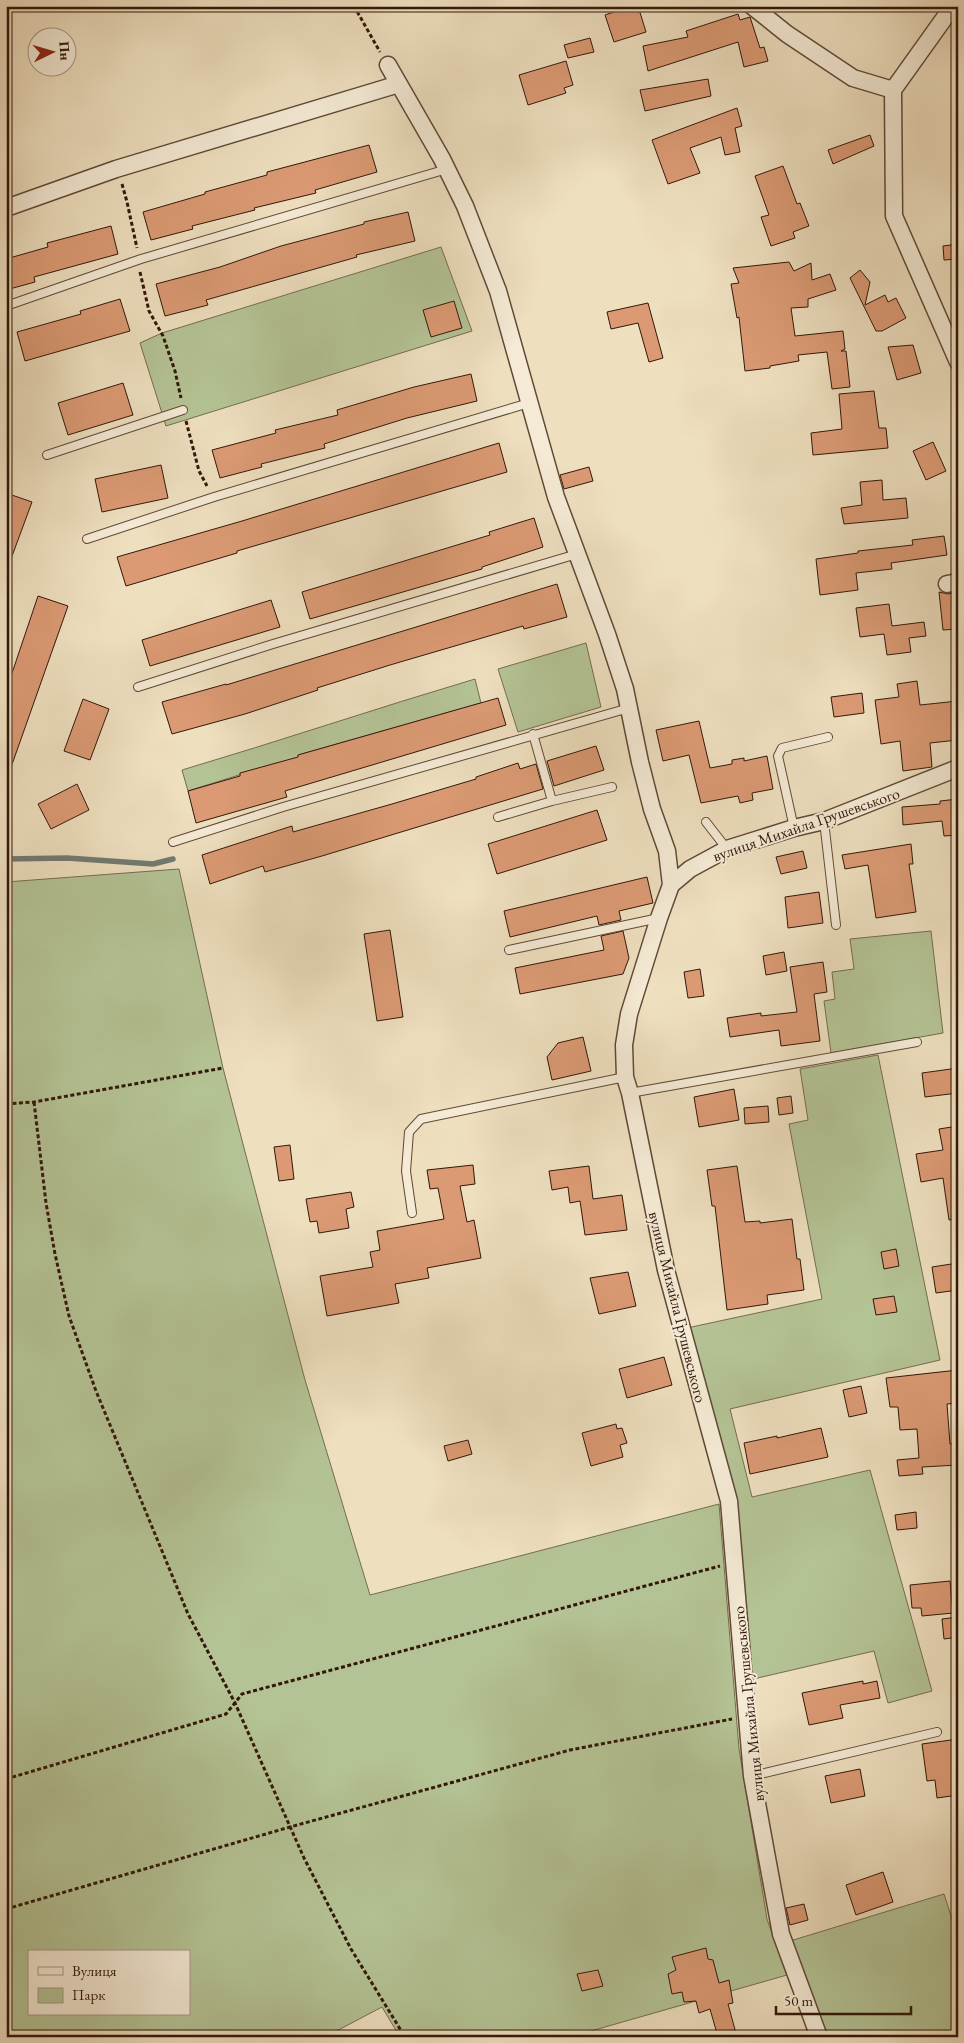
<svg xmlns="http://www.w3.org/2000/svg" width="964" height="2043" viewBox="0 0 964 2043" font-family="'EB Garamond',serif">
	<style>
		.green { fill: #b4c395; stroke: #736d4f; fill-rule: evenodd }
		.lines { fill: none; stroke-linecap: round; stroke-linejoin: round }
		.stream { stroke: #707a71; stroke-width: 5.5 }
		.building { fill: #db9a74; stroke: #321709 }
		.service-casing { stroke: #614936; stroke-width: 10 }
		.minor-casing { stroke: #614936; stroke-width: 19 }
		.path { stroke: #321709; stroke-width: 3; stroke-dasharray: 4 2.5; stroke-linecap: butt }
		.service { stroke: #f4ead5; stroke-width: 8 }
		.minor { stroke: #f4ead5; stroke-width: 16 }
		.labels { text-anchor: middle; stroke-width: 4; stroke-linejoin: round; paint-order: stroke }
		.street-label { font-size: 16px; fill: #321709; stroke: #f4ead5 }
	</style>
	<rect width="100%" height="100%" fill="#eedfbf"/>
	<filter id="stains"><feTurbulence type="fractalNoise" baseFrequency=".004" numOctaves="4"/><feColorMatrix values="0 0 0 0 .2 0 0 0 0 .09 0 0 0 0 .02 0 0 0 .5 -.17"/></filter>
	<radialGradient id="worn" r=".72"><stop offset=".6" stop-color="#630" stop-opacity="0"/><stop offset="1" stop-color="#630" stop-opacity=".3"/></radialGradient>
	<path class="green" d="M441,247L472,331L166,426L140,343L162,333Z
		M586,643L601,707L518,732L498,669Z
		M475,679L481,703L298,755L302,771L277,763L188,791L182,770C280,741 377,708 475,679Z
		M179,869L223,1068L305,1380L370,1595L719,1504L739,1749L767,1919L787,1975L570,2037H400L382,2007L325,2037H6V882ZM29,1952H189V2014H29Z
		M931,931L943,1033L831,1053L824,1001L835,999L832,972L854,969L850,939Z
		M878,1055L940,1360L730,1409L752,1497L870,1470L932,1691L888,1703L874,1651L749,1680L738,1532L687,1328L822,1299L789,1124L808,1120L800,1069Z
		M944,1894L958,1938V2037H826L790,1941Z"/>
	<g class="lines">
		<path class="stream" d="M6,859L67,858L153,864L173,859"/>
	</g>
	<path class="building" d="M631,6H638L646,32L614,42L605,15Z
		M738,14L740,20L750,17L760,48L764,47L768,61L744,67L738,42L648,71L643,46L688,37L686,31Z
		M590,38L594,52L568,58L564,45Z
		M566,61L573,85L564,88L566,93L528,105L519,75Z
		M708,79L711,96L645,111L640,90Z
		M737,108L742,126L735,128L740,152L725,155L721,137L690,148L700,173L668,184L652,140Z
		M870,135L874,146L833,164L828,150Z
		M369,145L377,172L315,190L316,193L254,208L255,210L192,226L193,229L151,240L143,212L205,194V192L267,175V172Z
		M783,166L797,204L800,203L809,226L793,232L795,238L771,246L761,217L769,215L755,176Z
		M408,212L415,241L356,255L357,257L206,300L208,305L165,316L156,284L220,267L281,246L364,224V222Z
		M111,226L118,254L34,277L35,282L6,290V259L48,247L47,243Z
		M958,244V259L944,260L943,246Z
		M789,262L794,271L811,263L812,280L830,274L836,290L808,299V307L791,308L795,336L843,331L845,349L841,351H846L850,387L832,389L827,352L798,355L799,361L770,366V368L745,371L739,317L737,318L731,284L739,283L733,268Z
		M860,270L870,282L865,305L885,295L888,302L896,298L906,318L882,331H876L850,278Z
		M120,299L130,331L25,361L17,332L81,314L80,311Z
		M454,301L462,328L431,337L423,310Z
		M648,303L663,358L649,362L638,323L611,329L607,312Z
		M913,345L921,373L897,380L888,347Z
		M471,374L477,401L407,418L324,444L325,448L261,464L262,467L220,478L212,450L276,433L275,430L338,415L337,410L414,387Z
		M123,383L133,415L68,435L58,403Z
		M874,391L879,428H886L888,448L813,455L811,433L842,429L839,394Z
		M933,442L946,471L926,480L913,451Z
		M499,443L507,472L237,551V553L126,586L117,557L242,521Z
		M161,465L168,498L102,512L95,479Z
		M589,467L593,481L564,489L560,475Z
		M882,480L883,500L906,498L908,518L844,524L841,508L862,505L860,482Z
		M6,493L32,502L8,567H6Z
		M534,518L543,547L482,567V569L310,619L302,592L490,535L489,532Z
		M944,536L947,555L891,563L892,569L856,573L858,590L820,595L816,559L858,553V551L913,545L912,540Z
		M557,584L567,617L524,629L523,626L390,665L317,688L318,690L245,714L172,734L162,702L226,684V685Z
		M939,592L948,594L958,592V629L943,630Z
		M38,596L68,606L9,773H6V691Z
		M271,600L280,627L150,666L142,640Z
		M889,604L892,626L924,622L926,636L909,638L911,652L887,655L884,634L860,637L856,608Z
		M917,681L920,705L958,701V740L930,743L932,767L903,771L900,741L881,744L875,700L899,697L897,684Z
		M862,693L864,713L834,717L831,697Z
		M498,698L506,725L285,791L287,797L196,823L188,791L240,776V773L298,757V755Z
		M83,699L109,709L90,760L64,751Z
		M699,721L710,768L732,764V760L744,758V761L767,756L773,789L752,793L753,800L740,803L738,796L701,803L689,755L663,761L656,730Z
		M596,746L604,770L554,786L547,761Z
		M518,763L520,769L536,764L543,789L322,856L265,872L263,866L210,884L202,855L292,826L293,832L392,804L476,779V777Z
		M77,784L89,810L51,829L38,804Z
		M958,799V835L944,836L942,821L903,825L902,807L940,804V801Z
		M597,810L607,840L497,874L488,844Z
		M911,844L913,864H909L916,912L876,918L868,865L845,869L842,855Z
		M803,851L807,868L781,874L776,857Z
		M647,877L653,903L619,911L621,920L599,925L597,916L510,937L504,911Z
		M819,892L823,923L788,928L785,897Z
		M390,930L403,1017L377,1021L364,934Z
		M623,931L629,958L623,974L520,994L515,968L604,950L601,936Z
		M784,952L787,971L766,975L763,956Z
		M823,962L827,992L814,994L820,1041L781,1046L779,1030L730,1037L727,1018L761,1013V1016L797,1012L790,967Z
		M700,969L704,996L688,998L684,972Z
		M583,1037L591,1071L552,1080L547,1057L558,1043Z
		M958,1068V1093L925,1097L922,1073Z
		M734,1089L739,1120L699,1127L694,1097Z
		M791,1096L793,1113L779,1115L777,1098Z
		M768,1106L769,1122L745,1124L744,1108Z
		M958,1126V1219L949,1220L943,1178L921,1182L916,1154L943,1150L939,1129Z
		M290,1145L294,1179L279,1181L274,1147Z
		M473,1165L475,1184L460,1186L467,1222L474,1220L481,1258L427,1268L429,1278L395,1284L399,1303L327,1316L320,1276L373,1267L370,1252L380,1250L377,1231L444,1219L438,1188L430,1189L427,1170Z
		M589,1166L593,1199L622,1195L627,1230L585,1235L580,1201L570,1203L568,1187L552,1190L549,1171Z
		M737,1166L745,1222L760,1221V1223L792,1219L797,1259H800L804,1290L767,1295L768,1304L727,1310L715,1206H712L707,1170Z
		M351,1192L354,1207L346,1209L349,1228L319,1233L317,1221L310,1222L306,1199Z
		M896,1249L899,1266L884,1269L881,1252Z
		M958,1263V1290L936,1293L932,1267Z
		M628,1272L636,1306L599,1314L590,1278Z
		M894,1296L897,1312L876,1315L873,1299Z
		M664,1357L672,1385L627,1398L619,1369Z
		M958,1370V1403L947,1404L950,1444L958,1443V1465L922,1467L923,1474L899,1476L897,1460L919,1458L917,1429L900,1430L898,1407H890L886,1378Z
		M861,1386L867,1413L849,1417L843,1390Z
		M616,1424L617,1429L622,1428L627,1443L620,1445L623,1457L591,1466L582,1433Z
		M821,1428L828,1457L750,1474L744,1443L777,1436V1438Z
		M468,1440L472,1454L448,1461L444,1446Z
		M916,1512L917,1528L897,1530L895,1515Z
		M950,1581L953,1613L922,1616L921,1608H912L910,1585Z
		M958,1617V1637L944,1639L942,1619Z
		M863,1681V1684L877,1681L880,1698L840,1705L843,1718L809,1725L802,1693Z
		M958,1739V1795L937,1798L935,1780L927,1781L922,1744Z
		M860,1769L865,1796L831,1803L825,1776Z
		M883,1872L893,1902L856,1915L846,1885Z
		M804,1904L808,1920L790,1925L786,1908Z
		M706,1948L708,1959L713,1960L719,1983L729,1980L733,2003L728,2004L737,2037H718L710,2009L699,2013L696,2001L684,2002L682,1992L672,1994L668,1974L676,1970L672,1957Z
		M598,1970L603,1986L582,1991L577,1974Z"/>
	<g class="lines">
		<defs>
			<path id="service" d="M6,306L141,259L447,169
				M47,455L183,410
				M87,539L214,497L529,403
				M138,687L273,644L577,554
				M533,734L552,801L612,787
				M498,817L552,801
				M824,821L836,925
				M706,822L727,849
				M794,828L778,756L782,748L828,737
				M173,842L283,807L629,708
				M509,950L659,918
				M630,1093L917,1042
				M412,1213L406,1171L409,1132L421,1119L625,1077
				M752,1776L937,1732"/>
			<path id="minor" d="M752,6L787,34L853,78L893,90
				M953,6L893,90L894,216L958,362
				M388,65L442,159L465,206L498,291L556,497L607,634L625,689L640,762L652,809L667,851L671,885
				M6,208L116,169L399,84
				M947,584L958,582
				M819,2037L781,1934L752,1776L729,1501L666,1270L630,1093L625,1077L624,1045L629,1014L659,918L671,885L690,869L727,849L794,828L824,821L958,768"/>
		</defs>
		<use href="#service" class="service-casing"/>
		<use href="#minor" class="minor-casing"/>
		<path class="path" d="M354,6L380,52
			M122,184L127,202L137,248
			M140,272L149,311L163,336L175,371L181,398
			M186,421L199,471L207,486
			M34,1102L46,1203L55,1254L69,1316L96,1391L188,1614L235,1703L304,1858L351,1949L405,2037
			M6,1104L34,1102L223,1068
			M6,1779L226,1714L242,1694L720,1566
			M6,1909L290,1827L570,1750L732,1719"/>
		<use href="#service" class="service"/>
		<use href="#minor" class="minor"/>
	</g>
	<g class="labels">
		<g class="street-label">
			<text transform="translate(806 824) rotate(-19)" y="6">вулиця Михайла Грушевського</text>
			<text transform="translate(678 1307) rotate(76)" y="6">вулиця Михайла Грушевського</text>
			<text transform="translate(748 1704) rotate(-96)" y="6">вулиця Михайла Грушевського</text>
		</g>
	</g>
	<rect width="964" height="2043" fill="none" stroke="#eedfbf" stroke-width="25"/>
	<rect x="8" y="8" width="949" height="2028" fill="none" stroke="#321709" stroke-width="2.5"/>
	<rect x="12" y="12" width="939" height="2018" fill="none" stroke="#321709"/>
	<rect x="28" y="1950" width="162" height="65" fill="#f4ead5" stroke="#a69683"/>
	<rect x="38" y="1967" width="25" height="8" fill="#f4ead5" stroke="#a69683"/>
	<text x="72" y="1976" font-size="15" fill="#321709">Вулиця</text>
	<rect x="38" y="1988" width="25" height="15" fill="#b4c395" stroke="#a69683"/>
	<text x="72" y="2000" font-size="15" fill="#321709">Парк</text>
	<g transform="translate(52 52) rotate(85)"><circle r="24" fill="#f4ead5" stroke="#a69683"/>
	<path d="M0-4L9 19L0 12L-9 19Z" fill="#8f2418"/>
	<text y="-8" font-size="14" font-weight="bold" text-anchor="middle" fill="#321709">Пн</text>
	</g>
	<path d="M776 2006v8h135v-8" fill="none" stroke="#321709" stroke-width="2.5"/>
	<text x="784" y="2006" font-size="15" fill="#321709" stroke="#f4ead5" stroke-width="4" paint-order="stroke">50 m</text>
	<rect width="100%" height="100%" filter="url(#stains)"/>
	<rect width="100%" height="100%" fill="url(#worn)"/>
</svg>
